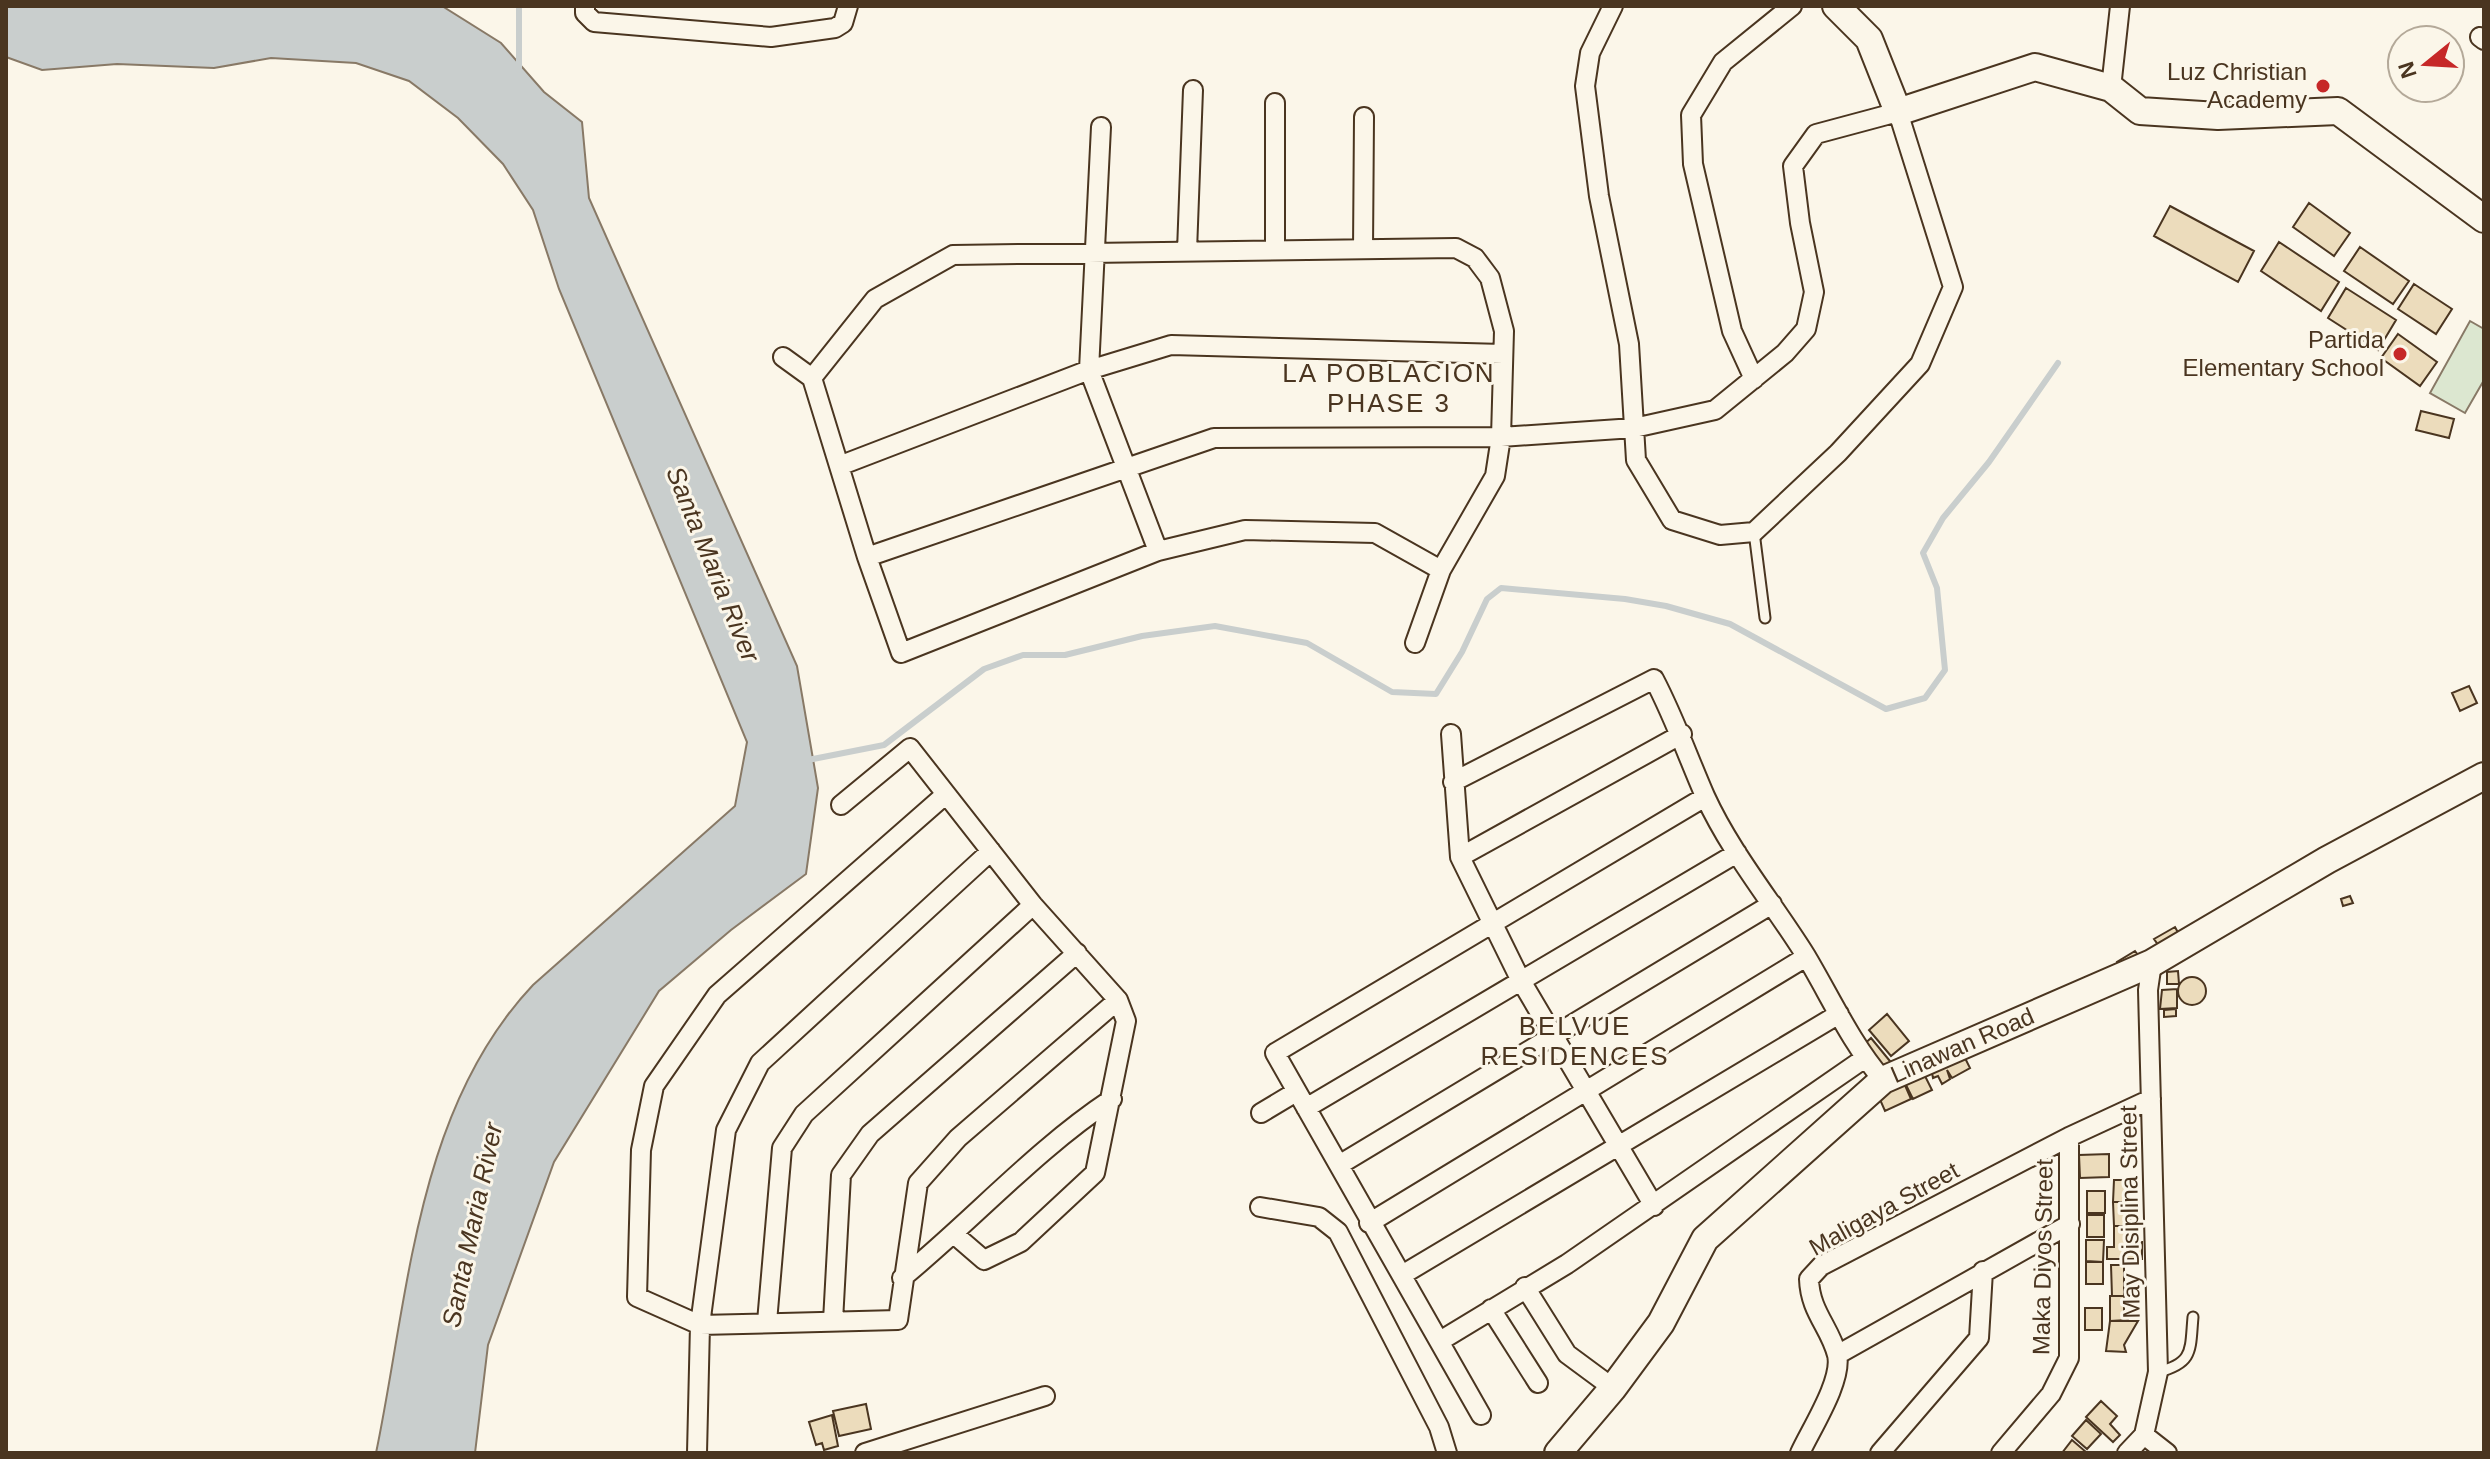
<svg xmlns="http://www.w3.org/2000/svg" width="2490" height="1459" viewBox="0 0 2490 1459" font-family="Helvetica,sans-serif">
	<style>
		.green { fill: #dce7d0; stroke: #887966; stroke-width: 2 }
		.water { fill: #c9cecd; stroke: #887966; stroke-width: 2 }
		.lines { fill: none; stroke-linecap: round; stroke-linejoin: round }
		.stream { stroke: #c9cecd; stroke-width: 6 }
		.building { fill: #ecdcbc; stroke: #4a3520; stroke-width: 2 }
		.lane-casing { stroke: #4a3520; stroke-width: 13 }
		.street-casing { stroke: #4a3520; stroke-width: 22 }
		.secondary-casing { stroke: #4a3520; stroke-width: 30 }
		.lane { stroke: #fbf6e9; stroke-width: 9 }
		.street { stroke: #fbf6e9; stroke-width: 18 }
		.secondary { stroke: #fbf6e9; stroke-width: 26 }
		.poi-dot { fill: #c62828; stroke: #fbf6e9; stroke-width: 3 }
		.labels { text-anchor: middle; stroke-width: 6; stroke-linejoin: round; paint-order: stroke }
		.poi-label { font-size: 24px; fill: #4a3520; stroke: #fbf6e9; text-anchor: end }
		.street-label { font-size: 24px; fill: #4a3520; stroke: #fbf6e9 }
		.neighbourhood-label { font-size: 26px; letter-spacing: 2px; fill: #4a3520; stroke: #fbf6e9 }
		.water-label { font-size: 26px; font-style: italic; fill: #4a3520; stroke: #fbf6e9 }
	</style>
	<rect width="100%" height="100%" fill="#fbf6e9"/>
	<path class="green" d="M2470,321L2484,329V380L2465,413L2430,393Z"/>
	<path class="water" d="M6,6H442L501,43L544,92L582,122L589,198L797,666L818,788L806,874L731,930L659,991L554,1162L488,1345L475,1453H376C409,1294 416,1109 533,985L735,806L747,742L559,289L533,210L503,164L458,118L409,81L356,63L271,58L214,68L117,64L42,70L6,57Z"/>
	<g class="lines">
		<path class="stream" d="M519,70V6
			M808,760L884,745L984,669L1023,655H1065L1142,636L1215,626L1307,643L1392,692L1436,694L1462,652L1487,599L1501,588L1625,599L1666,606L1730,624L1886,709L1925,698L1945,670L1937,588L1923,553L1943,518L1989,462L2058,363"/>
	</g>
	<path class="building" d="M2309,203L2350,233L2334,256L2293,227Z
		M2170,206L2254,251L2238,282L2154,236Z
		M2279,242L2339,282L2321,311L2261,271Z
		M2360,247L2409,281L2393,304L2344,271Z
		M2414,284L2452,309L2436,334L2398,309Z
		M2346,288L2396,320L2378,350L2328,318Z
		M2398,334L2437,362L2420,386L2381,358Z
		M2421,411L2454,419L2449,438L2416,430Z
		M2469,686L2477,703L2460,711L2452,693Z
		M2350,896L2353,903L2343,906L2341,899Z
		M2175,927L2181,938L2161,949L2154,939Z
		M2135,951L2141,959L2120,970L2117,962Z
		M2178,971L2179,984H2167V972Z
		M2178 991a14 14 0 1 1 28 0a14 14 0 1 1-28 0Z
		M2177,989V1008L2160,1009L2162,990Z
		M2176,1009V1016L2164,1017V1010Z
		M1887,1014L1909,1041L1891,1056L1869,1030Z
		M1871,1038L1894,1066L1884,1075L1861,1047Z
		M1963,1054L1970,1068L1952,1078L1947,1070L1950,1079L1942,1084L1938,1076L1933,1078L1932,1073Z
		M1922,1070L1932,1090L1913,1099L1903,1079Z
		M1904,1083L1911,1099L1885,1111L1878,1095Z
		M2109,1154V1177L2080,1178L2079,1155Z
		M2114,1180H2131V1202H2113Z
		M2087,1191H2105V1213H2087Z
		M2113,1202H2131L2130,1226H2114Z
		M2087,1215H2104V1237H2087Z
		M2114,1226H2130V1242H2142V1259H2107V1247H2114Z
		M2086,1240H2104L2103,1262L2086,1261Z
		M2086,1262H2103V1284H2086Z
		M2111,1265H2124V1296H2112Z
		M2110,1296H2124V1311L2128,1320L2110,1321Z
		M2085,1308H2102V1330H2085Z
		M2110,1321H2138L2124,1345L2126,1352L2106,1351Z
		M2101,1401L2117,1416L2110,1424L2120,1435L2113,1442L2086,1417Z
		M866,1404L871,1429L839,1436L833,1411Z
		M832,1415L838,1446L824,1450L822,1443L816,1445L809,1422Z
		M2086,1420L2101,1434L2087,1449L2072,1436Z
		M2072,1440L2086,1452L2085,1453H2062Z"/>
	<g class="lines">
		<defs>
			<path id="lane" d="M1754,532L1765,618
				M2158,1372C2194,1363 2190,1350 2193,1317"/>
			<path id="street" d="M585,6V13L594,22L771,37L835,28L843,23L848,6
				M2480,37L2484,40
				M2111,88L2120,6
				M1101,127L1089,370L1158,551
				M1363,249L1364,117
				M1275,250V103
				M1187,251L1193,90
				M783,357L812,378L867,557L901,653L1158,551L1245,530L1375,533L1441,570
				M812,378L875,299L953,255L1456,248L1475,258L1490,278L1504,331L1501,437L1495,476L1441,570L1415,643
				M1754,379L1732,331L1693,164L1691,115L1723,62L1792,6
				M839,466L1089,370L1171,345L1503,354
				M867,557L1214,438L1501,437L1634,428L1715,410L1785,353L1806,329L1814,292L1800,223L1793,166L1816,134L1898,112L1953,287L1920,364L1838,453L1754,532L1720,535L1672,520L1636,460L1629,344L1599,196L1585,86L1590,53L1613,6
				M1451,734L1460,857L1520,979L1654,1206
				M1453,782L1654,679C1674,717 1688,757 1705,796C1731,853 1773,903 1806,956C1831,998 1851,1043 1883,1080
				M945,795L717,995L654,1086L641,1150L637,1297L700,1325L898,1320L918,1183L958,1138L1118,1000
				M841,805L910,748L1033,905L1118,1000L1126,1021L1095,1173L1021,1242L984,1260L955,1235
				M1460,857L1682,734
				M1306,1108L1737,853
				M1261,1113L1296,1092
				M1339,1165L1772,904
				M1260,1207L1319,1217L1338,1232L1439,1427L1447,1453
				M1369,1223L1806,957
				M1402,1275L1839,1014
				M902,1278C973,1220 1035,1150 1112,1099
				M1525,1287L1567,1354L1613,1388
				M1491,1309L1538,1383
				M833,1321L841,1175L870,1134L1077,953
				M767,1322L782,1148L804,1114L1033,905
				M1440,1341L1567,1264L1865,1058
				M1837,1355L2070,1224
				M1481,1415L1275,1053L1705,797
				M2144,1435L2167,1453
				M697,1453L700,1325L726,1130L760,1063L991,851
				M865,1453L1045,1396
				M1800,1453C1811,1429 1843,1380 1837,1355C1830,1327 1810,1312 1809,1279L1821,1266L2069,1137L2151,1099
				M1880,1453L1979,1338L1983,1271
				M2001,1453L2051,1394L2069,1358V1137
				M2127,1453L2144,1435L2158,1372L2148,990L2152,963"/>
			<g id="secondary">
				<path d="M1836,6L1869,39L1898,112L2035,67L2111,88L2140,111L2218,116L2338,111L2484,219"/>
				<path id="s1" d="M1558,1453L1613,1388L1661,1323L1705,1239L1883,1080L2152,963L2327,860L2484,776"/>
			</g>
		</defs>
		<use href="#lane" class="lane-casing"/>
		<use href="#street" class="street-casing"/>
		<use href="#secondary" class="secondary-casing"/>
		<use href="#lane" class="lane"/>
		<use href="#street" class="street"/>
		<use href="#secondary" class="secondary"/>
	</g>
	<g class="poi-dot">
		<circle cx="2323" cy="86" r="8"/>
		<circle cx="2400" cy="354" r="8"/>
	</g>
	<g class="labels">
		<g class="poi-label">
			<text x="2307" y="80">Luz Christian<tspan x="2307" dy="28">Academy</tspan></text>
			<text x="2384" y="348">Partida<tspan x="2384" dy="28">Elementary School</tspan></text>
		</g>
		<g class="street-label">
			<text dy="8" stroke="none"><textPath href="#s1" startOffset="586">Linawan Road</textPath></text>
			<text transform="translate(1884 1209) rotate(-29)" y="8">Maligaya Street</text>
			<text transform="translate(2130 1212) rotate(-91)" y="8">May Disiplina Street</text>
			<text transform="translate(2043 1257) rotate(-89)" y="8">Maka Diyos Street</text>
		</g>
		<g class="neighbourhood-label">
			<text x="1389" y="382">LA POBLACION<tspan x="1389" dy="30">PHASE 3</tspan></text>
			<text x="1575" y="1035">BELVUE<tspan x="1575" dy="30">RESIDENCES</tspan></text>
		</g>
		<g class="water-label">
			<text transform="translate(713 564) rotate(68)" y="9">Santa Maria River</text>
			<text transform="translate(472 1225) rotate(-78)" y="9">Santa Maria River</text>
		</g>
	</g>
	<rect width="2490" height="1459" fill="none" stroke="#4a3520" stroke-width="16"/>
	<g transform="translate(2426 64) rotate(252)"><circle r="38" fill="#fbf6e9" stroke="#b4a999" stroke-width="2"/>
	<path d="M0-6L14 30L0 20L-14 30Z" fill="#c62828"/>
	<text y="-12" font-size="22" font-weight="bold" text-anchor="middle" fill="#4a3520">N</text>
	</g>
</svg>
